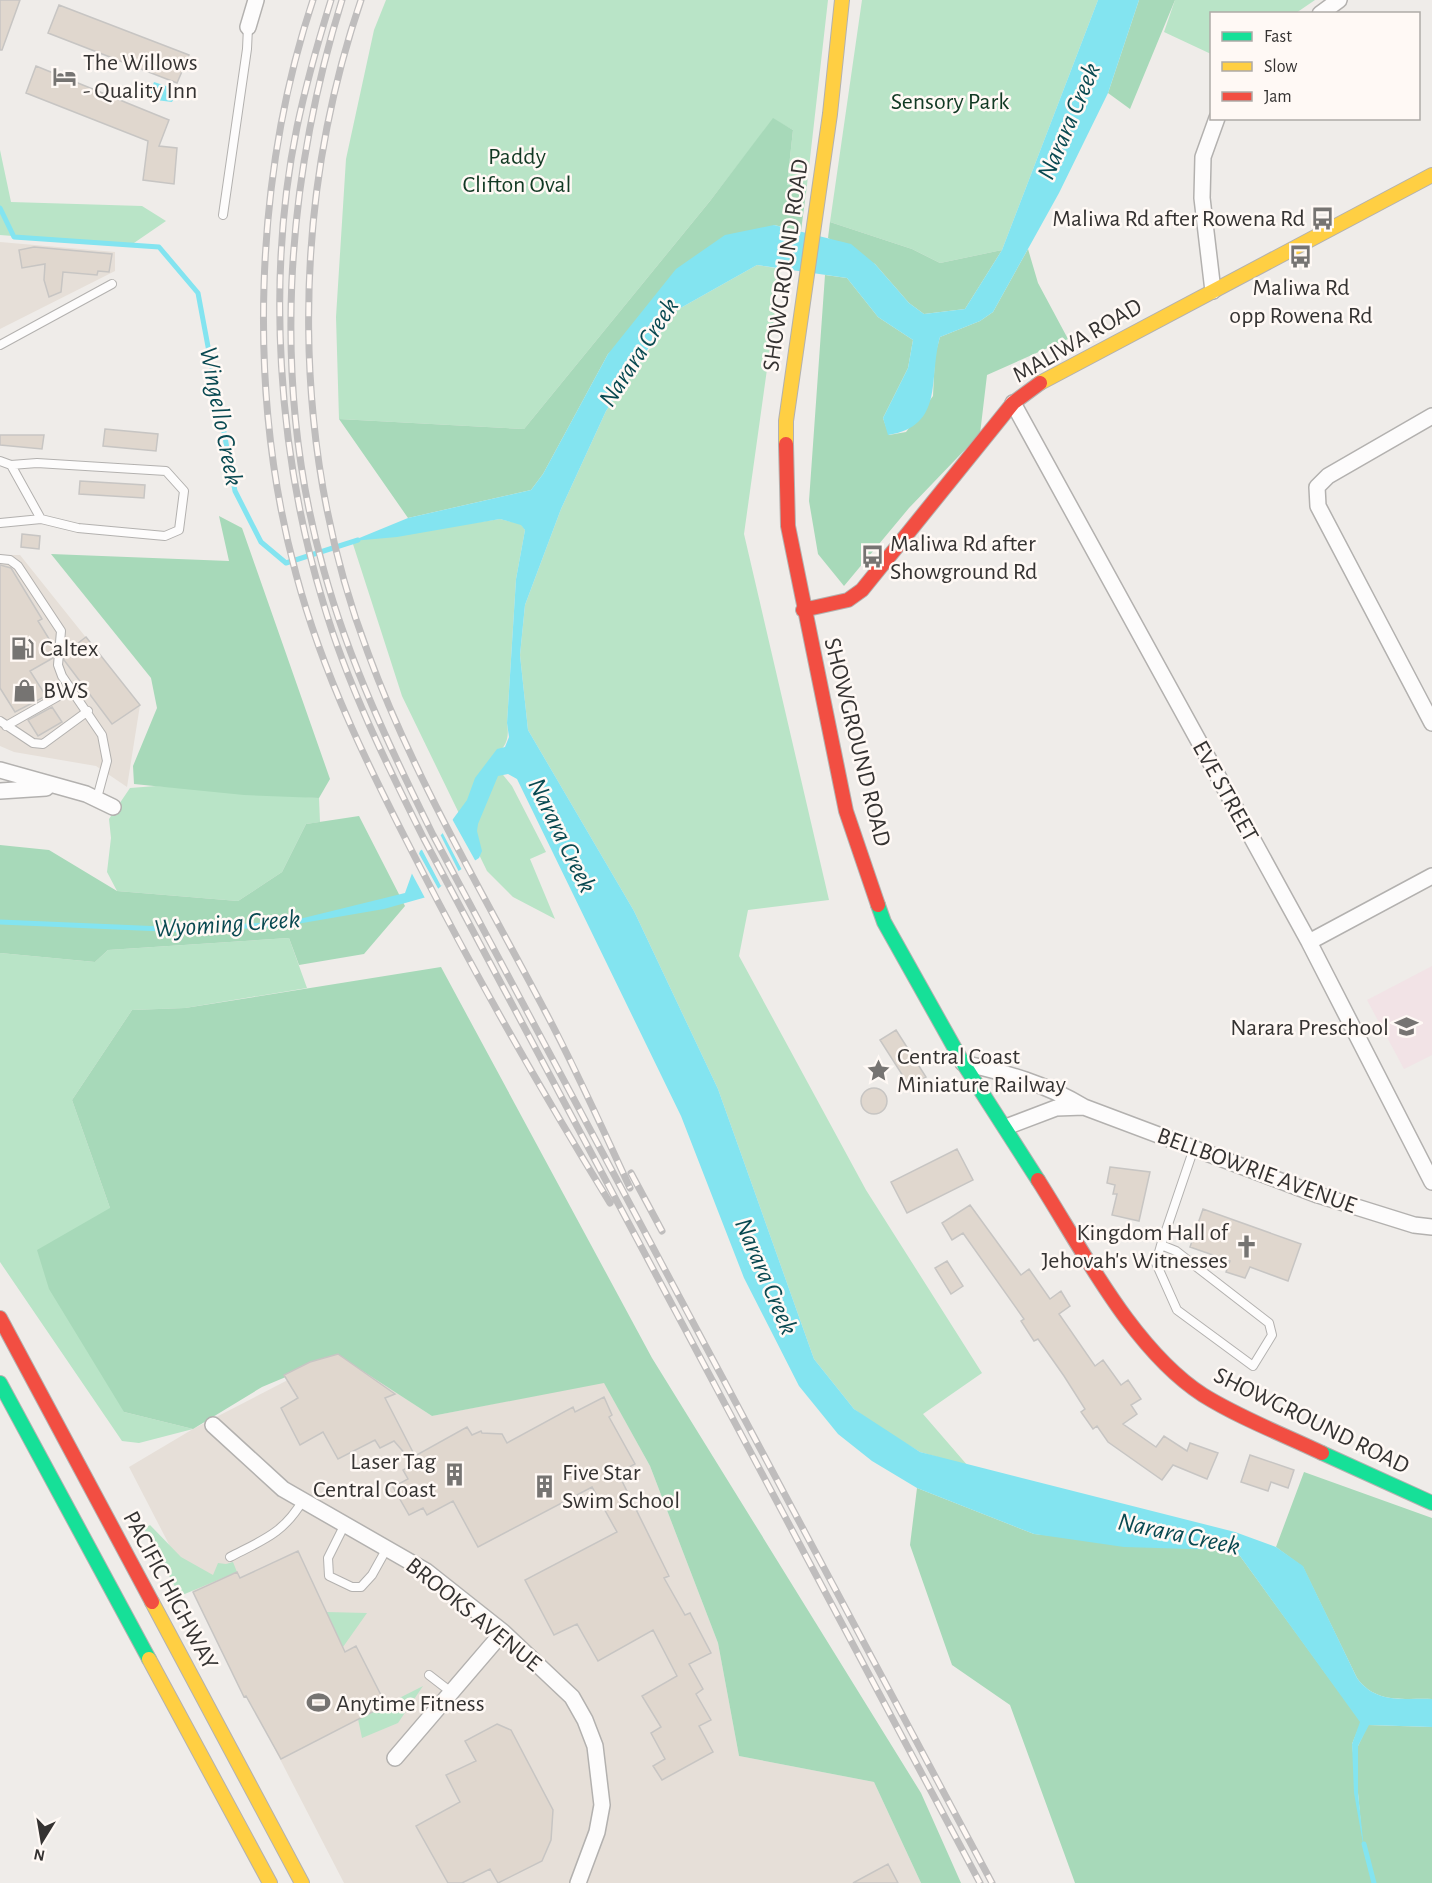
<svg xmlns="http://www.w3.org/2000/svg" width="1432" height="1883" viewBox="0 0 1432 1883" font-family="'Alegreya Sans',sans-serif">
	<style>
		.built { fill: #e6dfd8 }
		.education { fill: #f2e3e6 }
		.green { fill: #b9e4c7 }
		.forest { fill: #a7d9b9 }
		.water { fill: #83e4f0 }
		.pier { fill: #efece9 }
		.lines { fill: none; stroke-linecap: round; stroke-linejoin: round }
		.stream { stroke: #83e4f0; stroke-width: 5 }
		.building { fill: #e0d7ce; stroke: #c7c5c3; stroke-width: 1.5 }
		.lane-casing { stroke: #b3b1af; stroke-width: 10 }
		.street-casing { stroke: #b3b1af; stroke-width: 18 }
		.fast-casing { stroke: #b3b1af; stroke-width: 16 }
		.slow-casing { stroke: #b3b1af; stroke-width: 16 }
		.jam-casing { stroke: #b3b1af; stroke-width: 16 }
		.lane { stroke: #fdfcfc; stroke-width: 8 }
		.street { stroke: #fdfcfc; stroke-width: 15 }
		.fast { stroke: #16e098; stroke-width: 14 }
		.slow { stroke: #ffcf43; stroke-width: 14 }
		.jam { stroke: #f24e42; stroke-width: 14 }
		.rail-casing { stroke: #bfbdbd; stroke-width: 7 }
		.rail { stroke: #fff9f5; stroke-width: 4.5; stroke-dasharray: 14; stroke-linecap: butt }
		.labels { text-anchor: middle; stroke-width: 5; stroke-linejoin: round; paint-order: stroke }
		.poi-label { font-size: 24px; fill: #353332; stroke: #fff9f5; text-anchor: start }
		.park-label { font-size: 24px; fill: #113923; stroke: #fff9f5 }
		.street-label { font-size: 24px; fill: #353332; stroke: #fff9f5 }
		.water-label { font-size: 26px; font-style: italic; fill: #094951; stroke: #fff9f5 }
	</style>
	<rect width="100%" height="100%" fill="#efece9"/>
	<path class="built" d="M0,242L115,252V271L0,329Z
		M0,555H20L140,705L127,787L96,766L14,752L0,746Z
		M338,1354L432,1416L604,1382L650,1466L718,1643L739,1756L874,1782L921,1883H344L129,1467L193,1429Z"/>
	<path class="education" d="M1432,966V1055L1404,1069L1367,1000Z"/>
	<path class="green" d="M386,0H828L807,185H787L793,130L773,119L710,201L524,429L339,419L336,317L346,159L374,30Z
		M862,0H1098L1002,250L940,263L912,249L830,222Z
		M1175,0H1315L1296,13L1212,14L1211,54L1164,32Z
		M0,150L11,202L142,206L166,221L131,245L0,235Z
		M757,265L781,269L744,534L829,900L748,910L739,956L866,1190L982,1373L923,1414L968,1466L920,1452L877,1426L854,1409L814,1359L718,1089L634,911L528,730L520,655L525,605L561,509L606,411L677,310Z
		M500,519L521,524L525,530L516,579L507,723C510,741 505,747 491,760L512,786L546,852L530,859L555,919L513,897L487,871L402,696L352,541Z
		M156,786L319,798L320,822L306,824L282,872L238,901L117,891L107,872L111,838L109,819L130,788Z
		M289,938L307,988L185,1008L132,1010L72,1100L110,1208L124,1412L193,1429L139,1443L122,1441L0,1262V953L95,962L108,950Z
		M150,1525L181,1557L213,1575L218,1563L226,1564L233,1562L237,1572L180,1596L144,1529Z
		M326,1612L367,1613L343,1647Z
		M423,1686L398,1723L362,1738L358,1719Z"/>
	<path class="forest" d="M1139,0H1175L1130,109L1108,93Z
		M773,118L793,130L787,185H807L801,231L774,225L608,354L543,474L531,490L408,518L339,419L524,429L710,201Z
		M830,222L912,249L940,263L1002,250L965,309L924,314L909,303L875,264L828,238Z
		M1028,249L1038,283L1068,339L987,375L980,434L909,508L844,586L818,554L809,501L825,275L847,278L878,317L913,340L908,368L883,418L889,435L906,432L933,396L935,355L940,337L980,321L993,312Z
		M219,516L242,528L330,779L319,798L244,795L134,784L133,766L157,708L151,678L51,554L229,561Z
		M359,816L405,906L364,954L299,965L289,938L108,950L95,962L0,953V845L49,850L117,891L238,901L282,872L306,824Z
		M441,967L652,1358L921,1793L961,1883H921L874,1782L739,1756L718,1643L650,1466L604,1383L432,1416L338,1355L262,1387L193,1429L124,1412L49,1289L37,1250L110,1208L72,1100L132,1010L185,1008Z
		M1304,1472L1432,1518V1699C1402,1698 1376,1704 1357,1678L1303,1567L1276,1547Z
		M917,1488L1034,1534L1159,1546L1225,1550L1240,1556L1361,1722L1352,1744L1362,1836L1358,1793V1746L1368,1725L1432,1727V1883H1075L1010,1705L952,1665L910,1545Z"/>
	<path class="water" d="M1098,0H1139L1108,93L1059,193L993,312L980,321L940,337C928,379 945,426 888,435L883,418L908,368L913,340L878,317L847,278L757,265L677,310L658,334L606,411L561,509L525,605L520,655L528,730L634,911L718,1089L814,1359L854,1409L920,1452L1235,1532L1276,1547L1303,1566L1357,1678C1376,1704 1402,1698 1432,1699V1727L1369,1725L1358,1746V1793L1364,1849L1354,1793L1352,1744L1360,1722L1240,1556L1225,1550L1124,1547L1034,1534L917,1488L872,1461L838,1434L799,1386L744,1278L681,1116L517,779L508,774L498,776L478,824L477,831L482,851L479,858L457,872L430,896L384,909L285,926L275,925L405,893L420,851L442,834L467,800L475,778L497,749L505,747L509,737L507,723L516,579L525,530L521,525L500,519L397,537L352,541L408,518L531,490L543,474L608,354L676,269L725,235L774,225L851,244L875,264L909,303L924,314L965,309L1002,250Z
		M154,82L178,90L172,102L148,99Z"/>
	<path class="pier" d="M451,817L476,862L462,870L441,830Z
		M439,832L460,874L441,886L420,846Z
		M417,850L440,892L426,900L410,870Z"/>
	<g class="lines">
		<path class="stream" d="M0,208L14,237L159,247L198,293L235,491L261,542L286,563L358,540
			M0,922L186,930L280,924
			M1364,1844L1374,1883"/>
	</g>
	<path class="building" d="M0,0H20L2,50H0Z
		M59,5L189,55L177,83L48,33Z
		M36,66L169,120L159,146L177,148L174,184L143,180L148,141L26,93Z
		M34,247L112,254L109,272L98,271L97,275L63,272L61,292L49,297L44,280L45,264L22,268L19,250Z
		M105,429L158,434L156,451L103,446Z
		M0,435H44L42,449L0,445Z
		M80,481L145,485L144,498L79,494Z
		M22,534L40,536L39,549L21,547Z
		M0,565L11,568L42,619L38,621L54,647L53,658L30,671L46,696L15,712L0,688Z
		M86,637L140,705L112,724L64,660L65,653Z
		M52,707L62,722L38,736L28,720Z
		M896,1030L926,1077L910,1087L880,1040Z
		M861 1101a13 13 0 1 1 26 0a13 13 0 1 1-26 0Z
		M957,1149L973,1180L907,1213L891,1182Z
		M1110,1167L1150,1172L1139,1221L1112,1215L1117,1194H1113L1115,1185L1107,1183Z
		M970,1205L1021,1275L1029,1269L1050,1299L1061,1291L1070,1306L1059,1314L1095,1366L1103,1360L1121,1385L1128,1380L1141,1399L1131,1405L1137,1414L1123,1424L1156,1447L1164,1436L1187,1451L1190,1443L1218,1453L1207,1479L1173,1465L1162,1480L1108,1442L1097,1426L1093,1429L1081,1412L1085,1409L1064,1376L1038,1339L1034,1341L1021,1321L1024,1319L963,1233L952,1240L942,1223Z
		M1203,1209L1301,1244L1288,1281L1250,1267L1245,1278L1226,1272L1230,1261L1190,1247Z
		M947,1261L963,1286L951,1294L935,1268Z
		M338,1354L395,1394L385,1398L415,1456L467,1427L472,1435L481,1431L482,1433L502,1434L507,1443L573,1407L575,1412L604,1397L612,1415L609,1417L635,1464L618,1473L669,1576L664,1578L685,1615L690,1613L711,1653L689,1664L703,1689L696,1694L711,1720L699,1726L713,1752L662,1780L653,1766L665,1759L651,1733L661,1727L642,1696L677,1676L653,1630L598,1661L577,1624L554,1635L525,1580L617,1532L592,1487L478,1547L453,1501L427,1515L423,1508L409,1515L393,1487L408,1479L403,1470L414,1464L394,1441L380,1448L375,1440L338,1459L323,1432L300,1445L281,1408L298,1398L284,1375L310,1362Z
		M1250,1455L1294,1470L1288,1488L1271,1482L1268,1491L1241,1482Z
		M298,1551L345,1652L356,1646L386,1705L281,1759L246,1696L244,1697L193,1592L237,1572L240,1578Z
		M497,1724L511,1730L553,1810L551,1840L542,1861L498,1883L490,1869L462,1883H448L416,1826L460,1802L446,1775L476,1761L465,1741Z
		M888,1864L898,1883H853Z"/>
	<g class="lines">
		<defs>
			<path id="lane" d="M223,215L247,49L248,27
				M0,345L112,284
				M0,461L11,465
				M0,523L41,519L78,528L165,536L179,530L184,491L166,471L37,463L11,465L41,519
				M0,559L10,560L18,566L61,631L58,665L62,676L102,735L107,761L97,798
				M0,721L33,743L43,744L88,711
				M6,726L71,689
				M1161,1245L1156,1263L1177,1310L1253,1366L1272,1335L1269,1323L1176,1251L1161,1245L1194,1148
				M345,1524L328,1558L329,1576L352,1587H361L372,1575L387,1548
				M230,1557C263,1540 284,1533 303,1500
				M429,1675L451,1692"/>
			<path id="street" d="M1320,14L1339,0
				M248,27L256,0
				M1213,291L1202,198L1203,157L1217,118
				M1013,403L1309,942L1432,1182
				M1432,416L1328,476L1317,487L1318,506L1432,723
				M0,770L86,794L113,807
				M0,791L46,788
				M1309,942L1432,876
				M963,1063C1007,1073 1046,1084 1084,1107L1318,1195L1414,1225L1432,1227
				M1006,1127L1056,1108L1084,1107
				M213,1425L283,1489L426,1571L503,1632L572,1697L585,1720L595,1746L602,1805L597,1832L578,1883
				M395,1758L503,1632"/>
			<path id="fast" d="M878,905L884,922L963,1063L1038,1180
				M0,1383L149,1659
				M1322,1453L1432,1503"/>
			<path id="slow" d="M1040,383L1432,175
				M786,444V421L830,114L842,0
				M152,1602L302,1883
				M149,1659L270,1883"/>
			<path id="jam" d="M786,444L788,526L846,811L878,905
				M803,610L848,600L862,590L1013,403L1040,383
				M1038,1180C1082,1249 1133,1350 1203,1395C1240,1418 1282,1434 1322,1453
				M0,1318L152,1602"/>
		</defs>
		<use href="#lane" class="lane-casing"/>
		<use href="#street" class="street-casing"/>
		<use href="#fast" class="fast-casing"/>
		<use href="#slow" class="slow-casing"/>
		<use href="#jam" class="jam-casing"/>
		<use href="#lane" class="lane"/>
		<use href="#street" class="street"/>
		<use href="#fast" class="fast"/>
		<use href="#slow" class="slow"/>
		<use href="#jam" class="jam"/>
		<defs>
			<path id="rail" d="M313,0C254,177 247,393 296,574C323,676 371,772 419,865C478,980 542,1092 610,1203
				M331,0C318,42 306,84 297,127C266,279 278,454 323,602C347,684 386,763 424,839L980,1883
				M342,0C285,184 271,384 324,571C349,662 391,750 433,835L992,1883
				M361,0C290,208 290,447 368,653C414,778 483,893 545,1011C576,1069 602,1128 630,1188
				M631,1173L662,1231"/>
		</defs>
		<use href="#rail" class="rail-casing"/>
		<use href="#rail" class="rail"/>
	</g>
	<defs>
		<symbol id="hotel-bare" viewBox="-9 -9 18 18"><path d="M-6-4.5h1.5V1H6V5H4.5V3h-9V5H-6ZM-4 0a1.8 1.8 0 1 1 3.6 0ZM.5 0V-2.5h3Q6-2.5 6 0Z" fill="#767472" stroke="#fff9f5" stroke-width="2.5" paint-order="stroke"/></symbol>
		<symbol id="bus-bare" viewBox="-9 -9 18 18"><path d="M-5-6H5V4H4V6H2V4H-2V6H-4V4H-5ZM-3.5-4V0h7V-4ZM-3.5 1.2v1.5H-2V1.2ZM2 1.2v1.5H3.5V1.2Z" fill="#767472" stroke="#fff9f5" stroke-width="2.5" paint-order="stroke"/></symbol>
		<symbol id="fuel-bare" viewBox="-9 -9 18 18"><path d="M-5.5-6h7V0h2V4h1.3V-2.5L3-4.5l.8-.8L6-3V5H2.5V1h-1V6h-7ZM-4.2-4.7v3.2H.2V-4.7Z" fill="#767472" stroke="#fff9f5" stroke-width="2.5" paint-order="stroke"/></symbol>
		<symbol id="shop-bare" viewBox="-9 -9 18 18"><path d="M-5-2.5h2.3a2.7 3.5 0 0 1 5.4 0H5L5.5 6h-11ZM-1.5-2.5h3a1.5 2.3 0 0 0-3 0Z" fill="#767472" stroke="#fff9f5" stroke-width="2.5" paint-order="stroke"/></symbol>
		<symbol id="school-bare" viewBox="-9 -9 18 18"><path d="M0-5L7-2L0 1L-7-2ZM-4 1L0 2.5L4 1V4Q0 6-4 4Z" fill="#767472" stroke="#fff9f5" stroke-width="2.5" paint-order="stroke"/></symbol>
		<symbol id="sight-bare" viewBox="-9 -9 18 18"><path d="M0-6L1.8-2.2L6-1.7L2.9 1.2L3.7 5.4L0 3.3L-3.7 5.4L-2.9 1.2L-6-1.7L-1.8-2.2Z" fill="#767472" stroke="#fff9f5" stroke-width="2.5" paint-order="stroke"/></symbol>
		<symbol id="church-bare" viewBox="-9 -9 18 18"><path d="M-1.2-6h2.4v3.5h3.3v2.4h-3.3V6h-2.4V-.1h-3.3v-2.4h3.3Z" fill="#767472" stroke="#fff9f5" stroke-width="2.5" paint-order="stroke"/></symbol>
		<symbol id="building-bare" viewBox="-9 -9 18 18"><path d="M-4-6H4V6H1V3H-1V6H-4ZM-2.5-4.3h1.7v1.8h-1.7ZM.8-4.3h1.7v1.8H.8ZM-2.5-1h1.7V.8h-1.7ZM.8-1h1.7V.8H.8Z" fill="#767472" stroke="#fff9f5" stroke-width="2.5" paint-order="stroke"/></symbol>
		<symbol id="stadium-bare" viewBox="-9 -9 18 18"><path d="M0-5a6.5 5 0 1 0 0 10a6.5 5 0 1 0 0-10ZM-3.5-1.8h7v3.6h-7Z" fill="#767472" stroke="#fff9f5" stroke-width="2.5" paint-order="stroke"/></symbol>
	</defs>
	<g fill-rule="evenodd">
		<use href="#hotel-bare" x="48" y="60" width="33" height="33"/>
		<use href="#bus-bare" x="1306" y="202" width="33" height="33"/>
		<use href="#bus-bare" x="1284" y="240" width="33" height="33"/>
		<use href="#bus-bare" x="856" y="540" width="33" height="33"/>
		<use href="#fuel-bare" x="6" y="632" width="33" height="33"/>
		<use href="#shop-bare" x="8" y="674" width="33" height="33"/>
		<use href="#school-bare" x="1390" y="1010" width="33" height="33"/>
		<use href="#sight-bare" x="862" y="1054" width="33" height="33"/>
		<use href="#church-bare" x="1230" y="1230" width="33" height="33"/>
		<use href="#building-bare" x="438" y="1458" width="33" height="33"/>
		<use href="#building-bare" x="528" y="1470" width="33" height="33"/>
		<use href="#stadium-bare" x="302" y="1686" width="33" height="33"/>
	</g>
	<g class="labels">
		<g class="poi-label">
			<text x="83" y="70">The Willows<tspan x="83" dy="28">- Quality Inn</tspan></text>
			<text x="1305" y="226" text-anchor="end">Maliwa Rd after Rowena Rd</text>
			<text x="1301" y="295" text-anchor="middle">Maliwa Rd<tspan x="1301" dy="28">opp Rowena Rd</tspan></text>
			<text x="890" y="551">Maliwa Rd after<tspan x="890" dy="28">Showground Rd</tspan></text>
			<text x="40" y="656">Caltex</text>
			<text x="43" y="698">BWS</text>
			<text x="1389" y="1035" text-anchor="end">Narara Preschool</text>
			<text x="897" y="1064">Central Coast<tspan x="897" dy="28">Miniature Railway</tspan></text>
			<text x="1228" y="1240" text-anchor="end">Kingdom Hall of<tspan x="1228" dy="28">Jehovah's Witnesses</tspan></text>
			<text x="436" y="1469" text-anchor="end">Laser Tag<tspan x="436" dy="28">Central Coast</tspan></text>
			<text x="562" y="1480">Five Star<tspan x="562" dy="28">Swim School</tspan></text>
			<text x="336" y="1711">Anytime Fitness</text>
		</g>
		<g class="park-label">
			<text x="950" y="109">Sensory Park</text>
			<text x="517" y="164">Paddy<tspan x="517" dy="28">Clifton Oval</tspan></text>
		</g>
		<g class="street-label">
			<text transform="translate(785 265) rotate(-82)" y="8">SHOWGROUND ROAD</text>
			<text transform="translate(1077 340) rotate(-30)" y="8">MALIWA ROAD</text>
			<text transform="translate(858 742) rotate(76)" y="8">SHOWGROUND ROAD</text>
			<text transform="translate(1226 791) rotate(61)" y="8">EVE STREET</text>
			<text transform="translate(1257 1170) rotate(20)" y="8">BELLBOWRIE AVENUE</text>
			<text transform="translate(1312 1420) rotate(26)" y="8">SHOWGROUND ROAD</text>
			<text transform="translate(171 1590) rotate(62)" y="8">PACIFIC HIGHWAY</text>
			<text transform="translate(474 1614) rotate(39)" y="8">BROOKS AVENUE</text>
		</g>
		<g class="water-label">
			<text transform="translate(1068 121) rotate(-67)" y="9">Narara Creek</text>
			<text transform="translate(638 352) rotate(-57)" y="9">Narara Creek</text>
			<text transform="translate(222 416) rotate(79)" y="9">Wingello Creek</text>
			<text transform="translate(563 835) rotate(64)" y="9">Narara Creek</text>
			<text transform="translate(227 923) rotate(-4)" y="9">Wyoming Creek</text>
			<text transform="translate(767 1276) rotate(67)" y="9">Narara Creek</text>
			<text transform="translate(1179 1533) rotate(12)" y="9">Narara Creek</text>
		</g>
	</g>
	<rect x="1210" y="12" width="210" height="108" fill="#fff9f5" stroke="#aeaaa7" stroke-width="1.5"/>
	<rect x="1222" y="32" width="30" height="9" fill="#16e098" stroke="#aeaaa7" stroke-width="1.5"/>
	<text x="1264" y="42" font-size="18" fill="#353332">Fast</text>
	<rect x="1222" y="62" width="30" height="9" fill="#ffcf43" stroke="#aeaaa7" stroke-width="1.5"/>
	<text x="1264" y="72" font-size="18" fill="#353332">Slow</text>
	<rect x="1222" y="92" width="30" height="9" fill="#f24e42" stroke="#aeaaa7" stroke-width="1.5"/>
	<text x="1264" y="102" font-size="18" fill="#353332">Jam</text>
	<g transform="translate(42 1841) rotate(191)" stroke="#fff9f5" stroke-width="4.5" paint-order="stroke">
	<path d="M0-4.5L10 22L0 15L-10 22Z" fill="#353332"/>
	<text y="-9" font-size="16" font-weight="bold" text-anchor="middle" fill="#353332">N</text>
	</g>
</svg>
